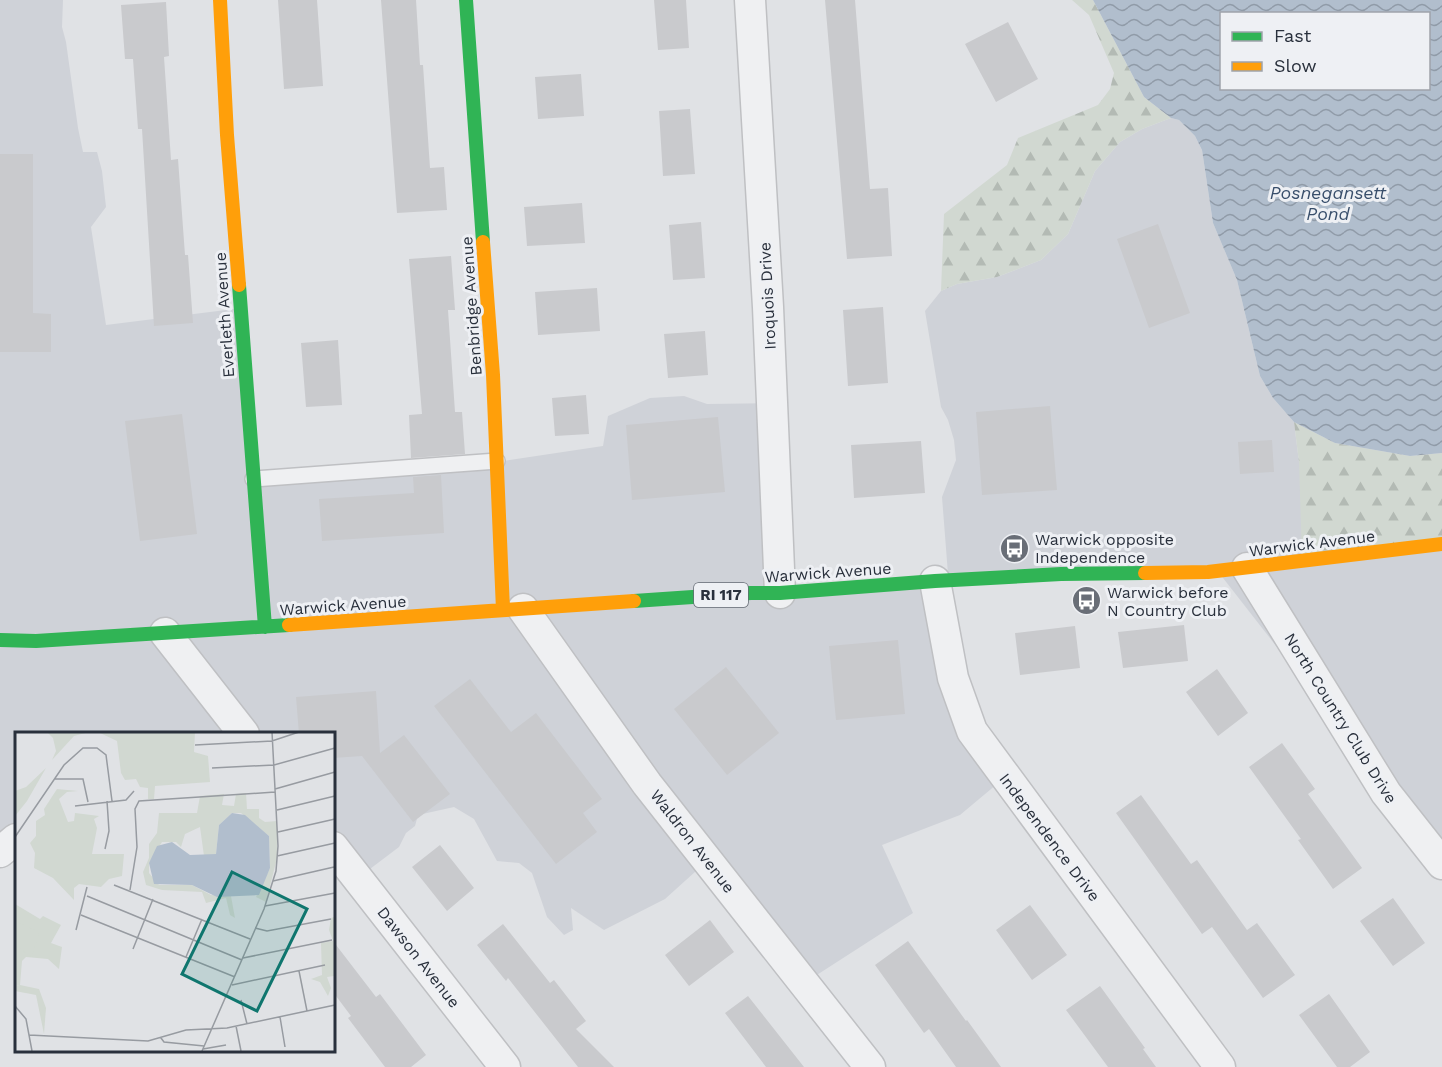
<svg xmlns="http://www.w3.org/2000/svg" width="1442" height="1067" viewBox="0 0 1442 1067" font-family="'Work Sans',sans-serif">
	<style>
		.built { fill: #cfd2d8 }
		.forest { fill: url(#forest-firs) }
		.water { fill: url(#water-waves); fill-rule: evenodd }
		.building { fill: #c9cacd }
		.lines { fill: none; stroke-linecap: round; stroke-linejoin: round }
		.lane-casing { stroke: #bfc0c3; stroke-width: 18 }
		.street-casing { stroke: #bfc0c3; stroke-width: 33 }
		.lane { stroke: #eff0f2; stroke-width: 15 }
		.street { stroke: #eff0f2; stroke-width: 30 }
		.fast { stroke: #30b455; stroke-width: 14 }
		.slow { stroke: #ff9f0a; stroke-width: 14 }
		.labels { text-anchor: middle; stroke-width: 6; stroke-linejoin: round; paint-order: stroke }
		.shield { fill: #eef0f4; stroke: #646a73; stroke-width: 1.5 }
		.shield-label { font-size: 15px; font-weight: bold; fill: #29303c }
		.street-label { font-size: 16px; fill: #29303c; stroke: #eef0f4 }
		.poi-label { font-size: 16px; fill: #29303c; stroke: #eef0f4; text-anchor: start }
		.water-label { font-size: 18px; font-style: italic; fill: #384e6b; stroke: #eef0f4 }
		.inset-road { fill: none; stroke: #979ba1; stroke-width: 1.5 }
		.view { fill: #0f766e; fill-opacity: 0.15; stroke: #0f766e; stroke-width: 3 }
		.inset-edge { fill: none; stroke: #29303c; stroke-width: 3 }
	</style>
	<defs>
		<pattern id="forest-firs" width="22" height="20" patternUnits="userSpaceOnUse" patternTransform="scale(1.5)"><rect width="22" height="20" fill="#d1d8d1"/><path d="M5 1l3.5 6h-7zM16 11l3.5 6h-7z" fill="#b3bab4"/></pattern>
		<pattern id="water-waves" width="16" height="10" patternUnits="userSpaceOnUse" patternTransform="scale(1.5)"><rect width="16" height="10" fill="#b1becd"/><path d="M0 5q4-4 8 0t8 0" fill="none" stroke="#909ba8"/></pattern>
	</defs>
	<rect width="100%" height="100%" fill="#e0e2e5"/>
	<path class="built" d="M0,0H63L62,27L66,42L78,128L83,152H97L102,171L106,207L91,227L106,325L242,308L257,475L496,462L603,446L608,416L650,398L684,396L707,404L775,403L784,586L929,581L955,675L1003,779L960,815L882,845L913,913L809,980L706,862L665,899L604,930L571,908L573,930L564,935L547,917L532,873L519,863L497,861L474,819L454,807L418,815L415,826L406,833L399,847L362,875L333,843V734H16V851L0,833Z
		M1171,118L1179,120L1195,136L1202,150L1213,223L1237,280L1260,376L1273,398L1294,422L1299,462L1442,544V859L1216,569L948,574L942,497L956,460L954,440L948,420L941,407L925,311L941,291L957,284L997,277L1041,260L1068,234L1095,171L1120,142L1142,129Z"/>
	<path class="forest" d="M1072,0H1093L1144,97L1171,118L1142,129L1120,142L1095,171L1068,234L1041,260L997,277L957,284L941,291L944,214L1007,165L1018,138L1098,105L1110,89L1114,73L1089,15Z
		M1294,422L1335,443L1410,456L1442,453V544L1302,558L1299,462Z"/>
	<path class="water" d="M1093,0H1442V453L1410,456L1335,443L1294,422L1273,398L1260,376L1237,280L1213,223L1202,150L1195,136L1179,120L1171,118L1144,97ZM1222,14H1428V88H1222Z"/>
	<path class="building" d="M278,0H317L323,86L284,89Z
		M381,0H416L420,65H423L430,168L444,167L447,210L397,213Z
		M654,0H686L689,48L658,50Z
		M825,0H855L870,189L888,188L892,256L847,259Z
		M166,2L169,56L164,57L171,160L178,159L185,255H188L193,323L154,326L142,129H138L133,59H125L121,5Z
		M1008,22L1038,79L996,102L965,44Z
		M581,74L584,116L538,119L535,77Z
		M690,109L695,174L663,176L659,111Z
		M0,154H33V313L51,314V352H0Z
		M582,203L585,243L527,246L524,207Z
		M701,222L705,278L673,280L669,225Z
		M1158,224L1190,313L1149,328L1117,239Z
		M451,256L455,310H448L455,412H462L465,454L411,458L409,415L422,414L409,259Z
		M597,288L600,331L538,335L535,292Z
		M883,307L888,383L848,386L843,310Z
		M705,331L708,375L668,378L664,334Z
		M338,340L342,405L306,407L301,343Z
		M586,395L589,434L555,436L552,398Z
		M1050,406L1057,490L982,495L976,412Z
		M182,414L197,534L140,541L125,421Z
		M718,417L725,492L632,500L626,425Z
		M1272,440L1274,472L1240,474L1238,442Z
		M921,441L925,493L854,498L851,445Z
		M441,475L444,533L322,541L319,499L414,493L413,477Z
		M1184,625L1188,661L1123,668L1118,632Z
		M1075,626L1080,668L1020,675L1015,633Z
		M898,640L905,714L836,720L829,646Z
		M726,667L779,733L727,775L674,709Z
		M1217,669L1248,713L1218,736L1186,692Z
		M470,679L511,732L536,713L602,799L583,813L597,832L556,864L434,706Z
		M376,691L380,753L404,735L450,794L413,822L362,756L333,758V734H299L296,697Z
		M1282,743L1315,789L1308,794L1362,868L1333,889L1298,840L1301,839L1249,767Z
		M1141,795L1191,864L1197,860L1247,930L1257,923L1295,975L1263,998L1212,927L1202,934L1116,813Z
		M440,845L474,888L447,911L412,867Z
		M1393,898L1425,943L1393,966L1360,921Z
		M1030,905L1067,955L1032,980L996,930Z
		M710,920L734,952L689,986L665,955Z
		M503,924L550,983L554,980L586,1021L576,1029L614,1067H578L508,978L506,981L477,945Z
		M333,941L376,997L380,994L426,1055L411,1067H385L348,1018L351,1016L333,992Z
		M908,941L966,1021L967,1020L1001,1067H956L929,1029L924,1033L875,965Z
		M1100,986L1145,1048L1143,1049L1156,1067H1108L1066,1010Z
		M1329,994L1370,1052L1350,1067H1337L1299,1015Z
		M748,996L804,1067H766L725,1013Z"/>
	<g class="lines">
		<defs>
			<path id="lane" d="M253,479L497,461"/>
			<path id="street" d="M750,0L768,307L780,593
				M1247,568L1386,793L1442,864
				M935,581L953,678L972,731L1220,1067
				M523,609L647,784L870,1067
				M165,633L244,734
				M333,847L505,1067
				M0,852L16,839"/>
		</defs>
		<use href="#lane" class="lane-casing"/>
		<use href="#street" class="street-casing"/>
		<use href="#lane" class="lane"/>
		<use href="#street" class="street"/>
		<path class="fast" d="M466,0L483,242
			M239,285L265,627
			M634,601L751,593H780L935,581L1061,574L1145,573
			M0,640L36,641L289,625"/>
		<path class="slow" d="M220,0L227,135L239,285
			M483,242L493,375L503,610
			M1145,573L1208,572L1442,544
			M289,625L634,601"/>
	</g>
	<defs>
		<symbol id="bus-disc" viewBox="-11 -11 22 22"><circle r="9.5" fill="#696e77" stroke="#eef0f4"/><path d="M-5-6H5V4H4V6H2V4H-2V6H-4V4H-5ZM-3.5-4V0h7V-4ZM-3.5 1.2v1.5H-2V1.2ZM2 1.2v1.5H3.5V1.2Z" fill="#fff"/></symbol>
	</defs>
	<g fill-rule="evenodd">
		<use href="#bus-disc" x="998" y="532" width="33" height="33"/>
		<use href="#bus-disc" x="1070" y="584" width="33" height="33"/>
	</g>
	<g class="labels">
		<rect class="shield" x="694" y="583" width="54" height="24" rx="4.5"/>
		<g class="shield-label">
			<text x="721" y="600">RI 117</text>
		</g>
		<g class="street-label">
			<text transform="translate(767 296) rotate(-93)" y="6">Iroquois Drive</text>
			<text transform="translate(471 306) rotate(-94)" y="6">Benbridge Avenue</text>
			<text transform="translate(224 315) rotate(-94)" y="6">Everleth Avenue</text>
			<text transform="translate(1312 543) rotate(-7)" y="6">Warwick Avenue</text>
			<text transform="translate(828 572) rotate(-4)" y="6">Warwick Avenue</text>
			<text transform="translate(343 605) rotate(-4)" y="6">Warwick Avenue</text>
			<text transform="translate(1341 718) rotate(58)" y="6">North Country Club Drive</text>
			<text transform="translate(1050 837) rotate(53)" y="6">Independence Drive</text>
			<text transform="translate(693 841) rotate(52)" y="6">Waldron Avenue</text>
			<text transform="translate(419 957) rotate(52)" y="6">Dawson Avenue</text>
		</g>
		<g class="poi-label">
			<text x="1035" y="545">Warwick opposite<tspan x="1035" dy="18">Independence</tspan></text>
			<text x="1107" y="598">Warwick before<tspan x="1107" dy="18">N Country Club</tspan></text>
		</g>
		<g class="water-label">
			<text x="1328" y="199">Posnegansett<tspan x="1328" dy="21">Pond</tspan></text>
		</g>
	</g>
	<g transform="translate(15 732)">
		<rect width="320" height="320" fill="#e0e2e5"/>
		<path d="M32,0H74L59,4L37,28L41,19L38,6ZM83,0H180L179,20L193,24L195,50L140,54L139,67H133V56L125,55L121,47L110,48L106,41L102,9ZM31,36L12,69L0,84V59L11,55ZM42,57L63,59L52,60L44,67L53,90L59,89L60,81L84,84L79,87L82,96L77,122H109L107,144L94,147L86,155L64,152L59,156V168L38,146L19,136L20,121L15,111L21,104V89L30,83L29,77ZM231,61L232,77H244V86L250,90L262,89V126L251,170L241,165L255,136L254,104L226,81H217L204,93L201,122L189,124L185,95L170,102L166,115L161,110H147L134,131V141L144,153H177L196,163L216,164L220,186L215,183L211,166L191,171L187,160L147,158L131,153L128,140L134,126V112L142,101L144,81H182L185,64L209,62L207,73L219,74L221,62ZM319,185V244L312,245L316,256L313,264L305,250L296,247L307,243L306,211L318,209L314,198L316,186ZM5,253L24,257L31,276L29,302L21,263L0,259V254Z" fill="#d1d8d1"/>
		<path d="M0,172L25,187L28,184L46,193L36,211L47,215L44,237L33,227L11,225L7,229L5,253L1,254Z" fill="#d1d8d1"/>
		<path d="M2,190L24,200L17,225L1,214Z" fill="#d1d8d1"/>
		<path d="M217,81L230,83L254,104L255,136L244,163L202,165L177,153L139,152L134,131L142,114L157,110L175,123L201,122L204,93Z" fill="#b1becd"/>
		<path class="inset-road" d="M180,13L257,9L284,0M197,36L259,33L320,16M39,47H68L73,70M260,57L320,40M60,74L111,68L119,59M262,78L320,64M263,100L320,87M0,105L49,33L68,16H82L91,23L97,69M90,117L94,99L92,69M262,124L320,111M258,149L319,135M99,153L235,207M115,158L122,115L120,77L124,69L260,60M72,164L227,228M250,174L320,161M66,183L220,245M240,196L252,199L316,187M61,198L72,155M118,217L138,167M171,225L187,187M228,226L317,208M284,239L292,279M217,253L310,233M226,268L232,292M0,274L11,287L17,319M265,285L270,315M221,294L226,319M14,303L133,309L171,298L212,296L320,273M146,306L149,310L189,314M188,317L211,313M187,319L249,177L261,139L263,114L257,0"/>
		<path class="view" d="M217,140L292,177L242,279L167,242Z"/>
		<rect width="320" height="320" class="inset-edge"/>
	</g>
	<rect x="1220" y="12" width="210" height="78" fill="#eef0f4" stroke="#9fa3aa" stroke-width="1.5"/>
	<rect x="1232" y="32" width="30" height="9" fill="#30b455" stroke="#9fa3aa" stroke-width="1.5"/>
	<text x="1274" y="42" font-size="18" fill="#29303c">Fast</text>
	<rect x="1232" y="62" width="30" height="9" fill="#ff9f0a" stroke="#9fa3aa" stroke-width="1.5"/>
	<text x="1274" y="72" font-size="18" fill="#29303c">Slow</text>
</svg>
